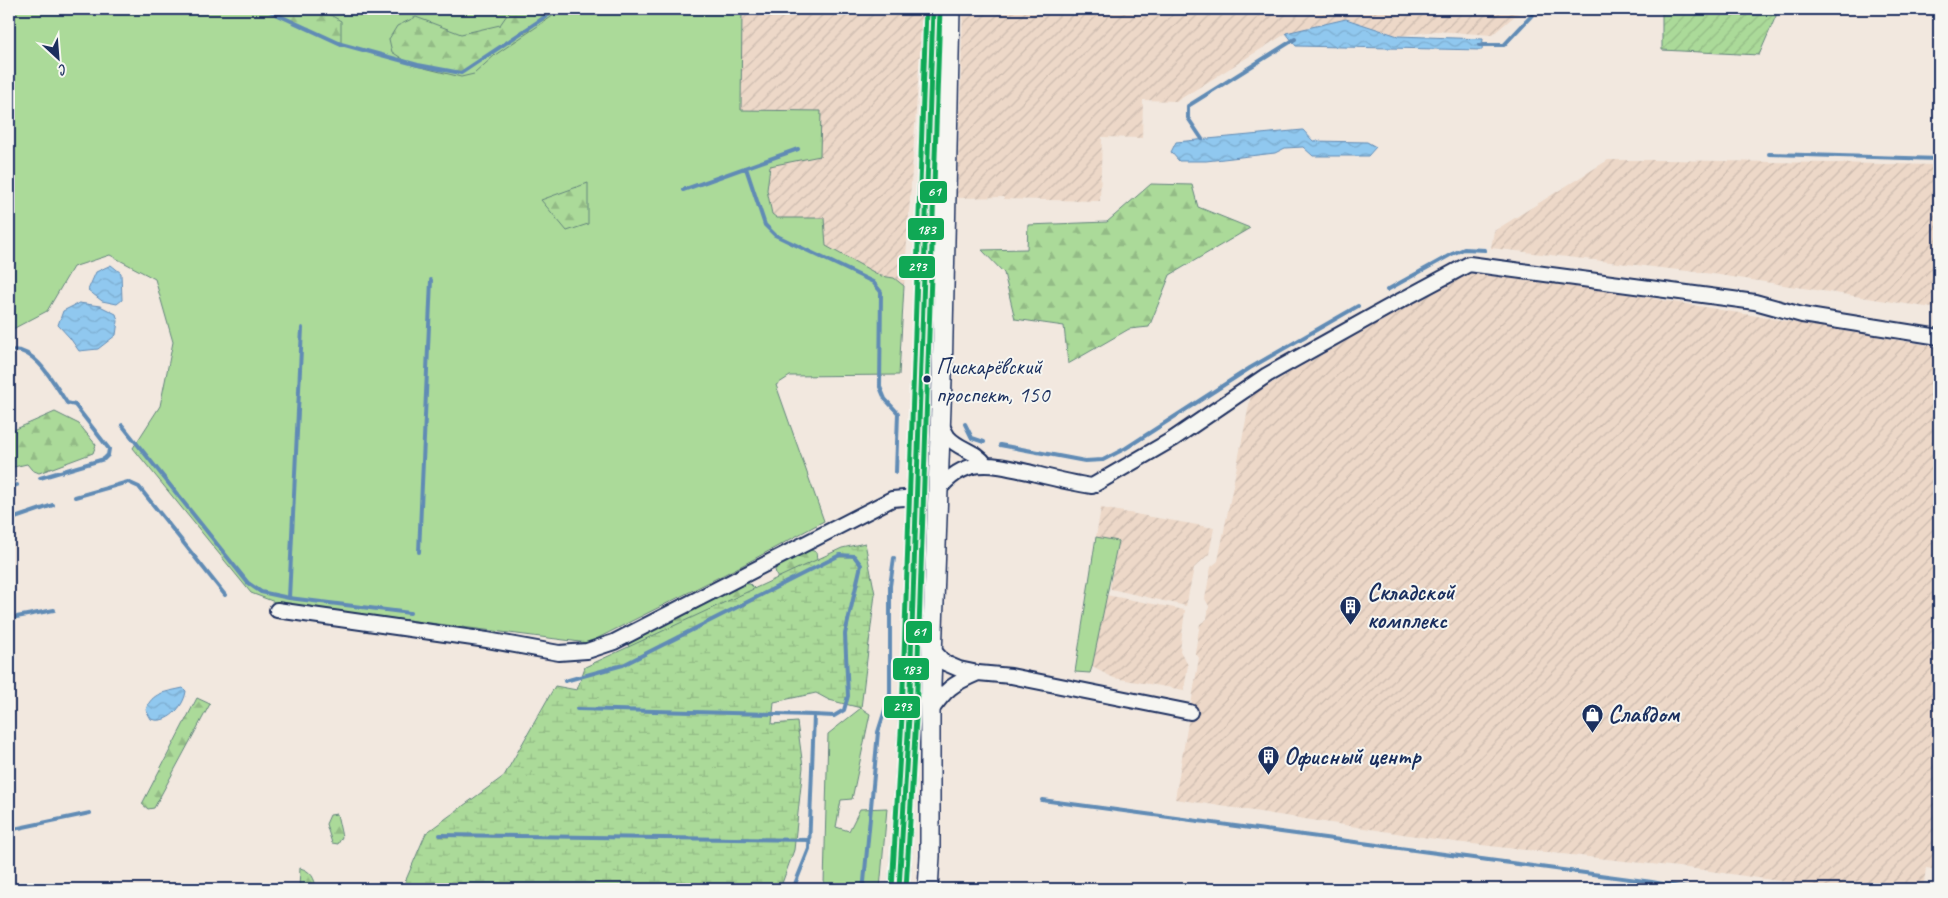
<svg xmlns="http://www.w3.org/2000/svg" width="1948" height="898" viewBox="0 0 1948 898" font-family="Caveat,sans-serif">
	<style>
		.industrial { fill: url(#industrial-furrows) }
		.grass { fill: #abda99; stroke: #63847c }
		.forest { fill: url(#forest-firs); stroke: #63847c }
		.wetland { fill: url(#wetland-marsh); stroke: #63847c }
		.garden { fill: url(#garden-furrows); stroke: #63847c }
		.water { fill: url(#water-waves); stroke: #618bb5 }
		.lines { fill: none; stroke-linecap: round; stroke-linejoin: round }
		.stream { stroke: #618bb5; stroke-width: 4 }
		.street-casing { stroke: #1b2f5e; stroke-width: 18 }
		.secondary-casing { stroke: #1b2f5e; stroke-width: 22 }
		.street { stroke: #f6f6f2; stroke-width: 14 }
		.secondary { stroke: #f6f6f2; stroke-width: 19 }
		.bus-1-casing { stroke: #f6f6f2; stroke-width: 9 }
		.bus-2-casing { stroke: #f6f6f2; stroke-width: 9 }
		.bus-3-casing { stroke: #f6f6f2; stroke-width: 9 }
		.bus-1 { stroke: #10a855; stroke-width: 5 }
		.bus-2 { stroke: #10a855; stroke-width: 5 }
		.bus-3 { stroke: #10a855; stroke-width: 5 }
		.bus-dot { fill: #1b2f5e; stroke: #f6f6f2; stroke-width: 2 }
		.labels { text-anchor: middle; stroke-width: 4; stroke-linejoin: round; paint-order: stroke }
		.bus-label { font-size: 23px; fill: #1b2f5e; stroke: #f6f6f2; text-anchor: start }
		.poi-label { font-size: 24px; font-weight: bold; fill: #1b2f5e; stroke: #f6f6f2; text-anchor: start }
		.line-badge { stroke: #f6f6f2; stroke-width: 2 }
		.badge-label { font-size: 14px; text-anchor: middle; font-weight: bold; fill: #fff }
	</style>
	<defs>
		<pattern id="industrial-furrows" width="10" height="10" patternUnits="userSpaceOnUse" patternTransform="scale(1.25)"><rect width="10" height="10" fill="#edd8c8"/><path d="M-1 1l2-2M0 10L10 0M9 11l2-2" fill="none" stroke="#cbbaae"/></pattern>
		<pattern id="forest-firs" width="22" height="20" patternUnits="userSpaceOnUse" patternTransform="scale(1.25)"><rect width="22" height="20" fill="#abda99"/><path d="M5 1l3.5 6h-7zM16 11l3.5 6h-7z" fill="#93bb86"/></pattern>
		<pattern id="wetland-marsh" width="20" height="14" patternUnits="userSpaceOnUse" patternTransform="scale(1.25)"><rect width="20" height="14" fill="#abda99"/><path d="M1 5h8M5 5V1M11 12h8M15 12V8" fill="none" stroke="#93bb86"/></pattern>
		<pattern id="garden-furrows" width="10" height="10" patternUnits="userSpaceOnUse" patternTransform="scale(1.25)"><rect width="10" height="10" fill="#abda99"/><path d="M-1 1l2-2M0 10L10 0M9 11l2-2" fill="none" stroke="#93bb86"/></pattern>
		<pattern id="water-waves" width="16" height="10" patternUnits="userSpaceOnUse" patternTransform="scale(1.25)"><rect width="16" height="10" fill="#90c8ef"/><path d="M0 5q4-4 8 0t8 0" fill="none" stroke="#7caccf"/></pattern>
	</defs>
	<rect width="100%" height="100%" fill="#f2e8df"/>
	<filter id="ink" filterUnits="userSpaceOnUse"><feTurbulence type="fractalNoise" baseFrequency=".02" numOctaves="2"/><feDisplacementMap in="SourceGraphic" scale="10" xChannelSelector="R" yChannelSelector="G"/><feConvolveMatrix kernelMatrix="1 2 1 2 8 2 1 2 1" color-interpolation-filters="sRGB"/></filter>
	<g filter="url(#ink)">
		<path class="industrial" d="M742,9H923L904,286L894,278L881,276L826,246L824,218H777L772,214L767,190L770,166L821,111L741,110Z
			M963,9H1523L1492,35L1436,31L1398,36L1346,19L1287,33L1177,101L1143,100L1142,138L1102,137L1100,201L1004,199V197L957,198Z
			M1608,160H1667L1939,165V309L1713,274L1491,248L1494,231Z
			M1465,273L1610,291L1939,347V870L1926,868L1923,889H1835L1696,869L1455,842L1175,799L1199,658L1195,652L1200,624L1207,619L1209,606L1205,599L1211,567L1218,561L1251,395Z
			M1101,508L1214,528L1209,554L1194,568L1186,606L1111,589L1110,586L1118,541L1096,537Z
			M1106,595L1185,610L1180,651L1188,665L1184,690L1114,678L1092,667Z"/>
		<path class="grass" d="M9,9H742L741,110L821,111L820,156L770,166L767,190L772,214L777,218H824L826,246L881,276L894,278L904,286L899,375L790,376L776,385L824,521L743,565L588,643L280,604L251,593L133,448L160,406L173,342L155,279L110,255L73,267L47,311L9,331Z
			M1096,537L1118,541L1092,667L1090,673L1075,672Z
			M861,708L870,714L852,799L841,800L836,827L849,831L860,809L887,808L880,889H822L824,884L828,734Z"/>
		<path class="forest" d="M265,9H320L341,21V44Z
			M511,9H563L495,55L474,74L461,77L412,65L392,52L389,39L397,26L416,17L461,34L500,25Z
			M588,183V224L567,231L541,200Z
			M1151,184L1192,185L1198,207L1250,228L1170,275L1149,327L1129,329L1068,364L1064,326L1015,319L1004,273L982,250L1027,249L1028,225L1107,222Z
			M55,412L79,424L96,445L93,453L39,473L32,470L27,464L9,468V432Z
			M808,549L816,552L818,565L778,580L775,570L779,563Z
			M741,583L750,584L756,590L629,651L628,641Z
			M197,698L210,704L154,808L148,809L142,804Z
			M337,814L342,837L338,844L332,843L326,824L330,815Z
			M300,868C311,871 315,878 316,889H299Z"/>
		<path class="wetland" d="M865,543L875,594L861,708L829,700L816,693L774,702L772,724L797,722L803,767L794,850L780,889H402L426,833L504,776L555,686L577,690L585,667L842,548Z"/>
		<path class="garden" d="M1662,9H1779L1759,55L1662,50Z"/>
		<path class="water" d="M1346,19L1398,36L1483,39L1482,50L1296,46L1286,33Z
			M1303,130L1313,141L1367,142L1376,147L1368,156H1313L1303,147L1285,148L1275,153L1206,161H1179L1171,152L1176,142Z
			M111,265L121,273L122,300L117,304L102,301L88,290L96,272Z
			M79,303L100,306L116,314L118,321L116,335L98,349L79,351L70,338L58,325L63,311Z
			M183,688L186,691C184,707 167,725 151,719L146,710C151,692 167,692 183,688Z"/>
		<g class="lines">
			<path class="stream" d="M265,9L341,44L418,65L461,73L557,9
				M1531,9L1534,13L1541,9
				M1479,45H1504L1534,13
				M1202,139L1188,118V106L1295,39
				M1769,154L1939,159
				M746,168L765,225L775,235L873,282L881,292L880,387L885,399L898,413L896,472
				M683,190L798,149
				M1387,290L1452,254L1464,249L1485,250
				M9,351C34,344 55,385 67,403L75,405L109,449L108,455L104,459L40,478
				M965,424L972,438L984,442
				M122,425L248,583L261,592L289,598L410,613
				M1000,445L1085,461L1103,460L1126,448L1250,368L1358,306
				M9,488L17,485
				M75,497L128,482L139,487L225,595
				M9,520L53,505
				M419,552L431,280
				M289,598L302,328
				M9,606V609
				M11,618L54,610
				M565,681L623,665L840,555L854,556L861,565L845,634L848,696L844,710L834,716L814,715L809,849L793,889
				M577,709L814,715
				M1042,800L1652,882L1690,889
				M9,830L90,813
				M440,835L809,840
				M862,889L864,882L878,732L890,694V586L894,558"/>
			<defs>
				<path id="street" d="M940,423C943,427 945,433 948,437C959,450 976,450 986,465
					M938,491C965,455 993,464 1032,473C1052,478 1071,483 1092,486L1173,439L1267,375L1385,309L1469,264L1755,302L1802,315L1939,337
					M277,610L487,640L559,653L587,651L614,642L892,499L917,497
					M932,649L945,663L959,669L978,673L1011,676L1190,712
					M930,712C946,689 952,684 978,673"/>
				<path id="secondary" d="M899,889L909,717L917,497L933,9
					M928,889L930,856V712L942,379L950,9"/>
			</defs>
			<use href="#street" class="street-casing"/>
			<use href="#secondary" class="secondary-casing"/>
			<use href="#street" class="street"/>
			<use href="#secondary" class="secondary"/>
			<defs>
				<path id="bus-1" d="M899,889L909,717L933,9"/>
				<path id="bus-2" d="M906,889L916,717L940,9"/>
				<path id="bus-3" d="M892,889L902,717L926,9"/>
			</defs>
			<use href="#bus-1" class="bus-1-casing"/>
			<use href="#bus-2" class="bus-2-casing"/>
			<use href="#bus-3" class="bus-3-casing"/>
			<use href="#bus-1" class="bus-1"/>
			<use href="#bus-2" class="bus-2"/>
			<use href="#bus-3" class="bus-3"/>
		</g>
	</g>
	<defs>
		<symbol id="building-pin" viewBox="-11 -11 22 30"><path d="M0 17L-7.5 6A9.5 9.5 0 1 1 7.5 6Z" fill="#1b2f5e" stroke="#f6f6f2"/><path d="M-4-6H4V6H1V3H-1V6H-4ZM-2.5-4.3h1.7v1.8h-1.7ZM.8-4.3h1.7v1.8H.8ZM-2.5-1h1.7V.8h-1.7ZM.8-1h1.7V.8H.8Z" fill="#fff"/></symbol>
		<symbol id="shop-pin" viewBox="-11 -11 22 30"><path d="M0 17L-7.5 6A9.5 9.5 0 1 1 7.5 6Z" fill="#1b2f5e" stroke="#f6f6f2"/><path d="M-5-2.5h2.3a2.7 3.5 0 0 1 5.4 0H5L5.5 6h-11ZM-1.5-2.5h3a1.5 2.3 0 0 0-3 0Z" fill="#fff"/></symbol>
	</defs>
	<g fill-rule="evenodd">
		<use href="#building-pin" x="1338" y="594" width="25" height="34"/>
		<use href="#shop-pin" x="1580" y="702" width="25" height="34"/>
		<use href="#building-pin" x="1256" y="744" width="25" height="34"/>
	</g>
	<circle class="bus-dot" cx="927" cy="379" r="4.5"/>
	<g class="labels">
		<g class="bus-label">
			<text x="936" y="374">Пискарёвский<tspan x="936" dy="28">проспект, 150</tspan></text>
		</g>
		<g class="poi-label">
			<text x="1367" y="600">Складской<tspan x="1367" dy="28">комплекс</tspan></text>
			<text x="1608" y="722">Славдом</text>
			<text x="1284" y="764">Офисный центр</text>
		</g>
	</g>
	<g class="line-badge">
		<rect x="919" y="180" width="29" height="24" rx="5" fill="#10a855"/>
		<rect x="907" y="217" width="38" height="24" rx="5" fill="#10a855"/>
		<rect x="898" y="255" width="38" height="24" rx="5" fill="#10a855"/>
		<rect x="905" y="620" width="28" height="24" rx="5" fill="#10a855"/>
		<rect x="892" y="657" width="38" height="24" rx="5" fill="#10a855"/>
		<rect x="883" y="695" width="38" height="24" rx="5" fill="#10a855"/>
	</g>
	<g class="badge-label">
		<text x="934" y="196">61</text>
		<text x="926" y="234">183</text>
		<text x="917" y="271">293</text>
		<text x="919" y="636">61</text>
		<text x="911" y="674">183</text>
		<text x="902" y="711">293</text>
	</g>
	<rect width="1948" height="898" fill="none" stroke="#f6f6f2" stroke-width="30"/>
	<rect x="15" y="15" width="1918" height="868" fill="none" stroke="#1b2f5e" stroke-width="2" filter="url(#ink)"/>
	<g transform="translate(58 58) rotate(154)" stroke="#f6f6f2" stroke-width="4" paint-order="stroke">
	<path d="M0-4L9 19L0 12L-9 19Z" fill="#1b2f5e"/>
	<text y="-8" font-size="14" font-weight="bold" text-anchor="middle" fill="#1b2f5e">С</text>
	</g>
</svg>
